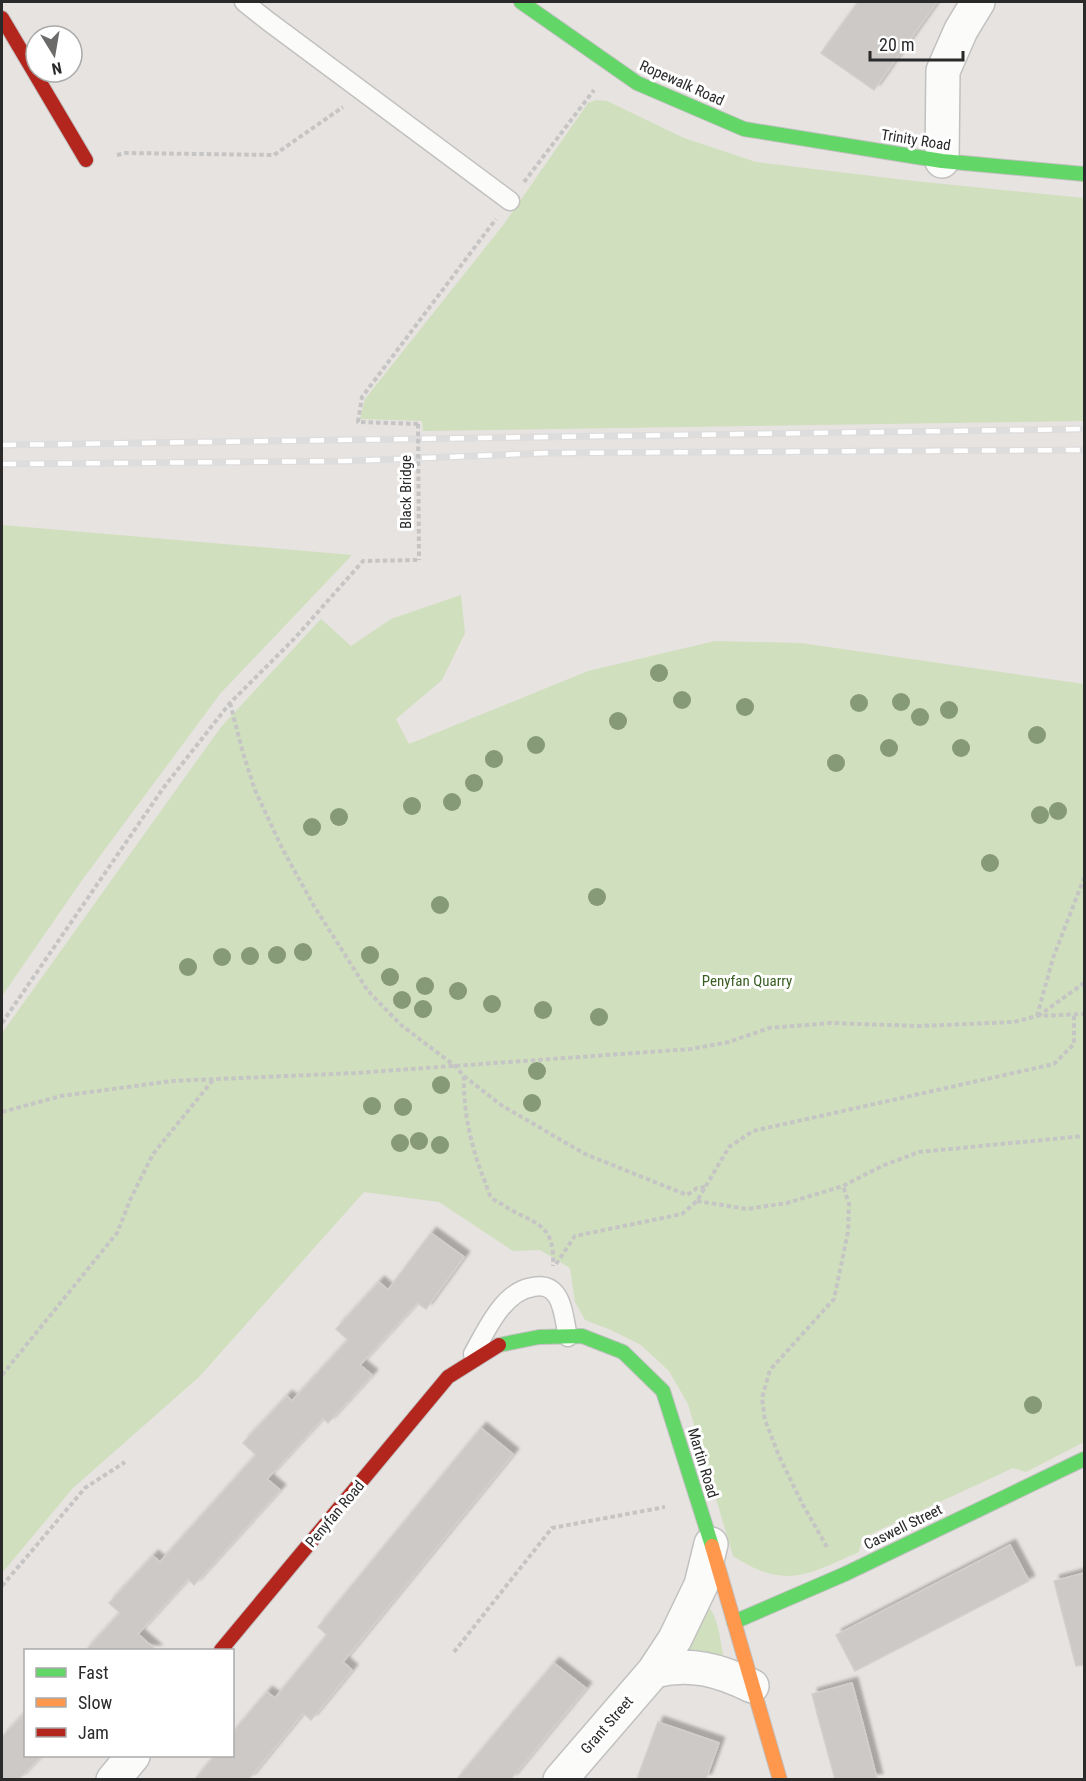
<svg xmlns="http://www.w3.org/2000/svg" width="1086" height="1781" viewBox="0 0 1086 1781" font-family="'Roboto Condensed',sans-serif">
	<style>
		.green { fill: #d0dfbd }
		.building { fill: #ccc9c7; stroke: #d2cfcc; stroke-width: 1.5; filter: url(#shadow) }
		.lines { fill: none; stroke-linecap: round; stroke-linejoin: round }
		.lane-casing { stroke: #c2c1c1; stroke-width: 21 }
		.street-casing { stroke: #c2c1c1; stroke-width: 36 }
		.fast-casing { stroke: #c2c1c1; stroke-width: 16 }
		.slow-casing { stroke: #c2c1c1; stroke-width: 16 }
		.jam-casing { stroke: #c2c1c1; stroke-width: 16 }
		.path { stroke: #c6c5c5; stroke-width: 4; stroke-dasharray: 4.5 3; stroke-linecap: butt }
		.lane { stroke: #fbfbfa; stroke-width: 18 }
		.street { stroke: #fbfbfa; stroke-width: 33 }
		.fast { stroke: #63d668; stroke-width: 14 }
		.slow { stroke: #ff974d; stroke-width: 14 }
		.jam { stroke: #b3261e; stroke-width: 14 }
		.rail-casing { stroke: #ddddde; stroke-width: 7 }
		.rail { stroke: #fff; stroke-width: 4.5; stroke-dasharray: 14; stroke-linecap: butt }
		.path-bridge { stroke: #c6c5c5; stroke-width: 4; stroke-dasharray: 4.5 3; stroke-linecap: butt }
		.tree { fill: #879a78 }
		.labels { text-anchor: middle; stroke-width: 6; stroke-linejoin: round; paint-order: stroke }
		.street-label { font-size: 15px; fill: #2a2a2a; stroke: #fff }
		.park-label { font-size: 15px; fill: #385e22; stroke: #fff }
	</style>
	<defs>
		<filter id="shadow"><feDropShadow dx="5.5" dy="-5.5" stdDeviation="1.5" flood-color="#0004"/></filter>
	</defs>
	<rect width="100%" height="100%" fill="#e7e3e0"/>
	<path class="green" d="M596,100L607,101L684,138L756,162L914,181L1084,198V421L423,431L422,421L360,419L365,399L504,224L588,103Z
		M2,525L352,555L220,694L80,883L2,996Z
		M461,595L465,633L442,680L396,719L409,744L588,671L715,641L801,643L1084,684V1442L1026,1472L1013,1468L862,1538L859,1552C806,1575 786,1590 733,1556L688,1404L669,1371L641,1345L611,1330L585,1320L575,1302L570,1268L540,1250L513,1251L439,1202L364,1192L199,1377L73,1488L2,1573V1033L221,727L321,619L351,646L391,619Z
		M706,1605C718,1614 720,1639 723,1654L722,1657L686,1655L696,1619Z"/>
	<path class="building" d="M858,2H937L874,90L821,53Z
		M431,1233L464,1257L426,1309L417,1303L360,1365L372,1375L328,1423L323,1418L267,1479L280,1490L194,1585L188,1579L138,1634L156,1650H86L120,1613L109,1603L153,1556L160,1562L256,1455L243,1443L287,1396L292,1401L348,1340L336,1329L379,1282L388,1290Z
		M481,1428L513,1454L343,1662L352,1670L311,1720L303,1713L249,1779H195L215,1755H232V1733L267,1692L275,1698L327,1635L318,1627Z
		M1010,1545L1029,1581L855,1671L836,1635Z
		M1084,1573V1665L1076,1666L1054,1581Z
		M554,1663L586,1688L535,1750L511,1779H457Z
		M852,1683L864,1728L877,1779H835L818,1717L812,1694Z
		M26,1712V1755H42L19,1779H2V1737Z
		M658,1722L719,1743L706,1779H637Z"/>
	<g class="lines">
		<defs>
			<path id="lane" d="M244,2L268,21L510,201
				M473,1354C486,1331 503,1291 533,1287C543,1285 551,1287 557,1296C564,1307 565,1324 568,1337"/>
			<path id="street" d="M942,161L943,71L961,30L978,2
				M711,1544L701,1585L675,1639L654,1671C691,1662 719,1670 752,1686
				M113,1780L133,1756
				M560,1780L654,1671"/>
			<path id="fast" d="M521,2L637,83L744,129L942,161L1084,174
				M499,1345L539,1337L582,1336L623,1352L663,1391L712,1546
				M734,1622L845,1574L1084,1459"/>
			<path id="slow" d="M712,1546L780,1780"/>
			<path id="jam" d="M2,18L86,160
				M221,1650L448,1377L499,1345"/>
		</defs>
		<use href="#lane" class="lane-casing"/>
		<use href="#street" class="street-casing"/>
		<use href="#fast" class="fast-casing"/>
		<use href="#slow" class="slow-casing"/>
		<use href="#jam" class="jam-casing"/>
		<path class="path" d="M117,155L126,153L274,155L343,107
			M524,182L594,90
			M418,424L358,422L362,397L496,219
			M230,703L243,753L255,790L282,848L314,906L368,991L401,1025L455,1066L464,1076L501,1105L585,1154L687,1195L697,1188L705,1187
			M1037,1016L1053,958L1084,878
			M1038,1016L1084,983
			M2,1023L164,787L230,703L295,638L363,561L419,560
			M464,1076C463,1113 472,1151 486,1184C487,1188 489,1194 491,1197C493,1200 499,1202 503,1205C533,1225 555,1220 553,1266
			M2,1112L61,1096L172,1081L355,1073L691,1049L729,1042L769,1028L831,1023L920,1026L1014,1022L1037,1016L1084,1014
			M697,1201L747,1209L787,1203L843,1186L882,1166L919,1152L1084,1136
			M556,1264L575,1236L682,1214L697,1201L729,1147L753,1131L1054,1064L1074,1044V1015
			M2,1375L117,1233L131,1198L153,1154L213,1080
			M827,1547L803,1505L779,1456L765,1420L762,1398L770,1370L834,1299L848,1232L849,1204L843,1186
			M2,1586L85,1488L125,1462
			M454,1652L552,1528L665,1507"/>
		<use href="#lane" class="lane"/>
		<use href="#street" class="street"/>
		<use href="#fast" class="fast"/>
		<use href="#slow" class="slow"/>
		<use href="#jam" class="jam"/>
		<defs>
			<path id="rail" d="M2,445L1084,429
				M2,464L347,461L548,453L1084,450"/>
		</defs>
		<use href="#rail" class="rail-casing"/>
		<use href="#rail" class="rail"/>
		<path class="path-bridge" d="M418,424L419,560"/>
	</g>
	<g class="tree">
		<circle cx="659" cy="673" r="9"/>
		<circle cx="682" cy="700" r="9"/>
		<circle cx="901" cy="702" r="9"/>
		<circle cx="859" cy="703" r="9"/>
		<circle cx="745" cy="707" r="9"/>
		<circle cx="949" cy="710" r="9"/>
		<circle cx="920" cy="717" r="9"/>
		<circle cx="618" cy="721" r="9"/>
		<circle cx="1037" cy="735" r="9"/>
		<circle cx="536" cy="745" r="9"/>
		<circle cx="889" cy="748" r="9"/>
		<circle cx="961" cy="748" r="9"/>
		<circle cx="494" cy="759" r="9"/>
		<circle cx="836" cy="763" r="9"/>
		<circle cx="474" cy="783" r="9"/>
		<circle cx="452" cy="802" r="9"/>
		<circle cx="412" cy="806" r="9"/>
		<circle cx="1058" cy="811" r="9"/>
		<circle cx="1040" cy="815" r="9"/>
		<circle cx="339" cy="817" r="9"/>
		<circle cx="312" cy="827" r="9"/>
		<circle cx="990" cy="863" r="9"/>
		<circle cx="597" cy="897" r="9"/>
		<circle cx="440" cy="905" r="9"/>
		<circle cx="303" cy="952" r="9"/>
		<circle cx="277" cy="955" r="9"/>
		<circle cx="370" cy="955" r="9"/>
		<circle cx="250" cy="956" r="9"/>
		<circle cx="222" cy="957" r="9"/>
		<circle cx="188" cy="967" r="9"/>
		<circle cx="390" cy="977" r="9"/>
		<circle cx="425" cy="986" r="9"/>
		<circle cx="458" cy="991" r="9"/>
		<circle cx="402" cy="1000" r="9"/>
		<circle cx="492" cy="1004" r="9"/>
		<circle cx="423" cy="1009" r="9"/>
		<circle cx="543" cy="1010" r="9"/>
		<circle cx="599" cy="1017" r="9"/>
		<circle cx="537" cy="1071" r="9"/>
		<circle cx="441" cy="1085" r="9"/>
		<circle cx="532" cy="1103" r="9"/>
		<circle cx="372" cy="1106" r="9"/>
		<circle cx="403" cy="1107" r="9"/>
		<circle cx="419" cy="1141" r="9"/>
		<circle cx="400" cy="1143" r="9"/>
		<circle cx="440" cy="1145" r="9"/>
		<circle cx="1033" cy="1405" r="9"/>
	</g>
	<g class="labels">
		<g class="street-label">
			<text transform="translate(682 83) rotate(24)" y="5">Ropewalk Road</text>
			<text transform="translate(916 140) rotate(9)" y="5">Trinity Road</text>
			<text transform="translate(406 492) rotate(-90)" y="5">Black Bridge</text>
			<text transform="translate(703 1463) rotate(73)" y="5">Martin Road</text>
			<text transform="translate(335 1514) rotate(-50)" y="5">Penyfan Road</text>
			<text transform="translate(903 1527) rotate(-26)" y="5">Caswell Street</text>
			<text transform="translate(607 1725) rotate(-49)" y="5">Grant Street</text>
		</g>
		<g class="park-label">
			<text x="747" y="986">Penyfan Quarry</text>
		</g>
	</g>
	<rect width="1086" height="1781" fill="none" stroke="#2a2a2a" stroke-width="6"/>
	<rect x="24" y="1649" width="210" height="108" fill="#ffffff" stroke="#aaaaaa" stroke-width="1.5"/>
	<rect x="36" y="1668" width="30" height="9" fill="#63d668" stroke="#aaaaaa" stroke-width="1.5"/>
	<text x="78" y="1679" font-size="18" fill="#2a2a2a">Fast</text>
	<rect x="36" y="1698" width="30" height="9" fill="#ff974d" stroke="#aaaaaa" stroke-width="1.5"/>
	<text x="78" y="1709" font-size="18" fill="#2a2a2a">Slow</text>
	<rect x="36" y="1728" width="30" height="9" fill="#b3261e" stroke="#aaaaaa" stroke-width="1.5"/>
	<text x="78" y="1739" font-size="18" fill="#2a2a2a">Jam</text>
	<g transform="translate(54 54) rotate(169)"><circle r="28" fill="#ffffff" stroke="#aaaaaa" stroke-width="1.5"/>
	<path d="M0-4.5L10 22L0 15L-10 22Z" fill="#6c6b6a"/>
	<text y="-9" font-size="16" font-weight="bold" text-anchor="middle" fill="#2a2a2a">N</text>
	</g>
	<path d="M870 51v9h93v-9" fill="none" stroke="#2a2a2a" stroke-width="3"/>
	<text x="879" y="51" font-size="18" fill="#2a2a2a" stroke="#ffffff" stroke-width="4.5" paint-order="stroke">20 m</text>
</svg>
